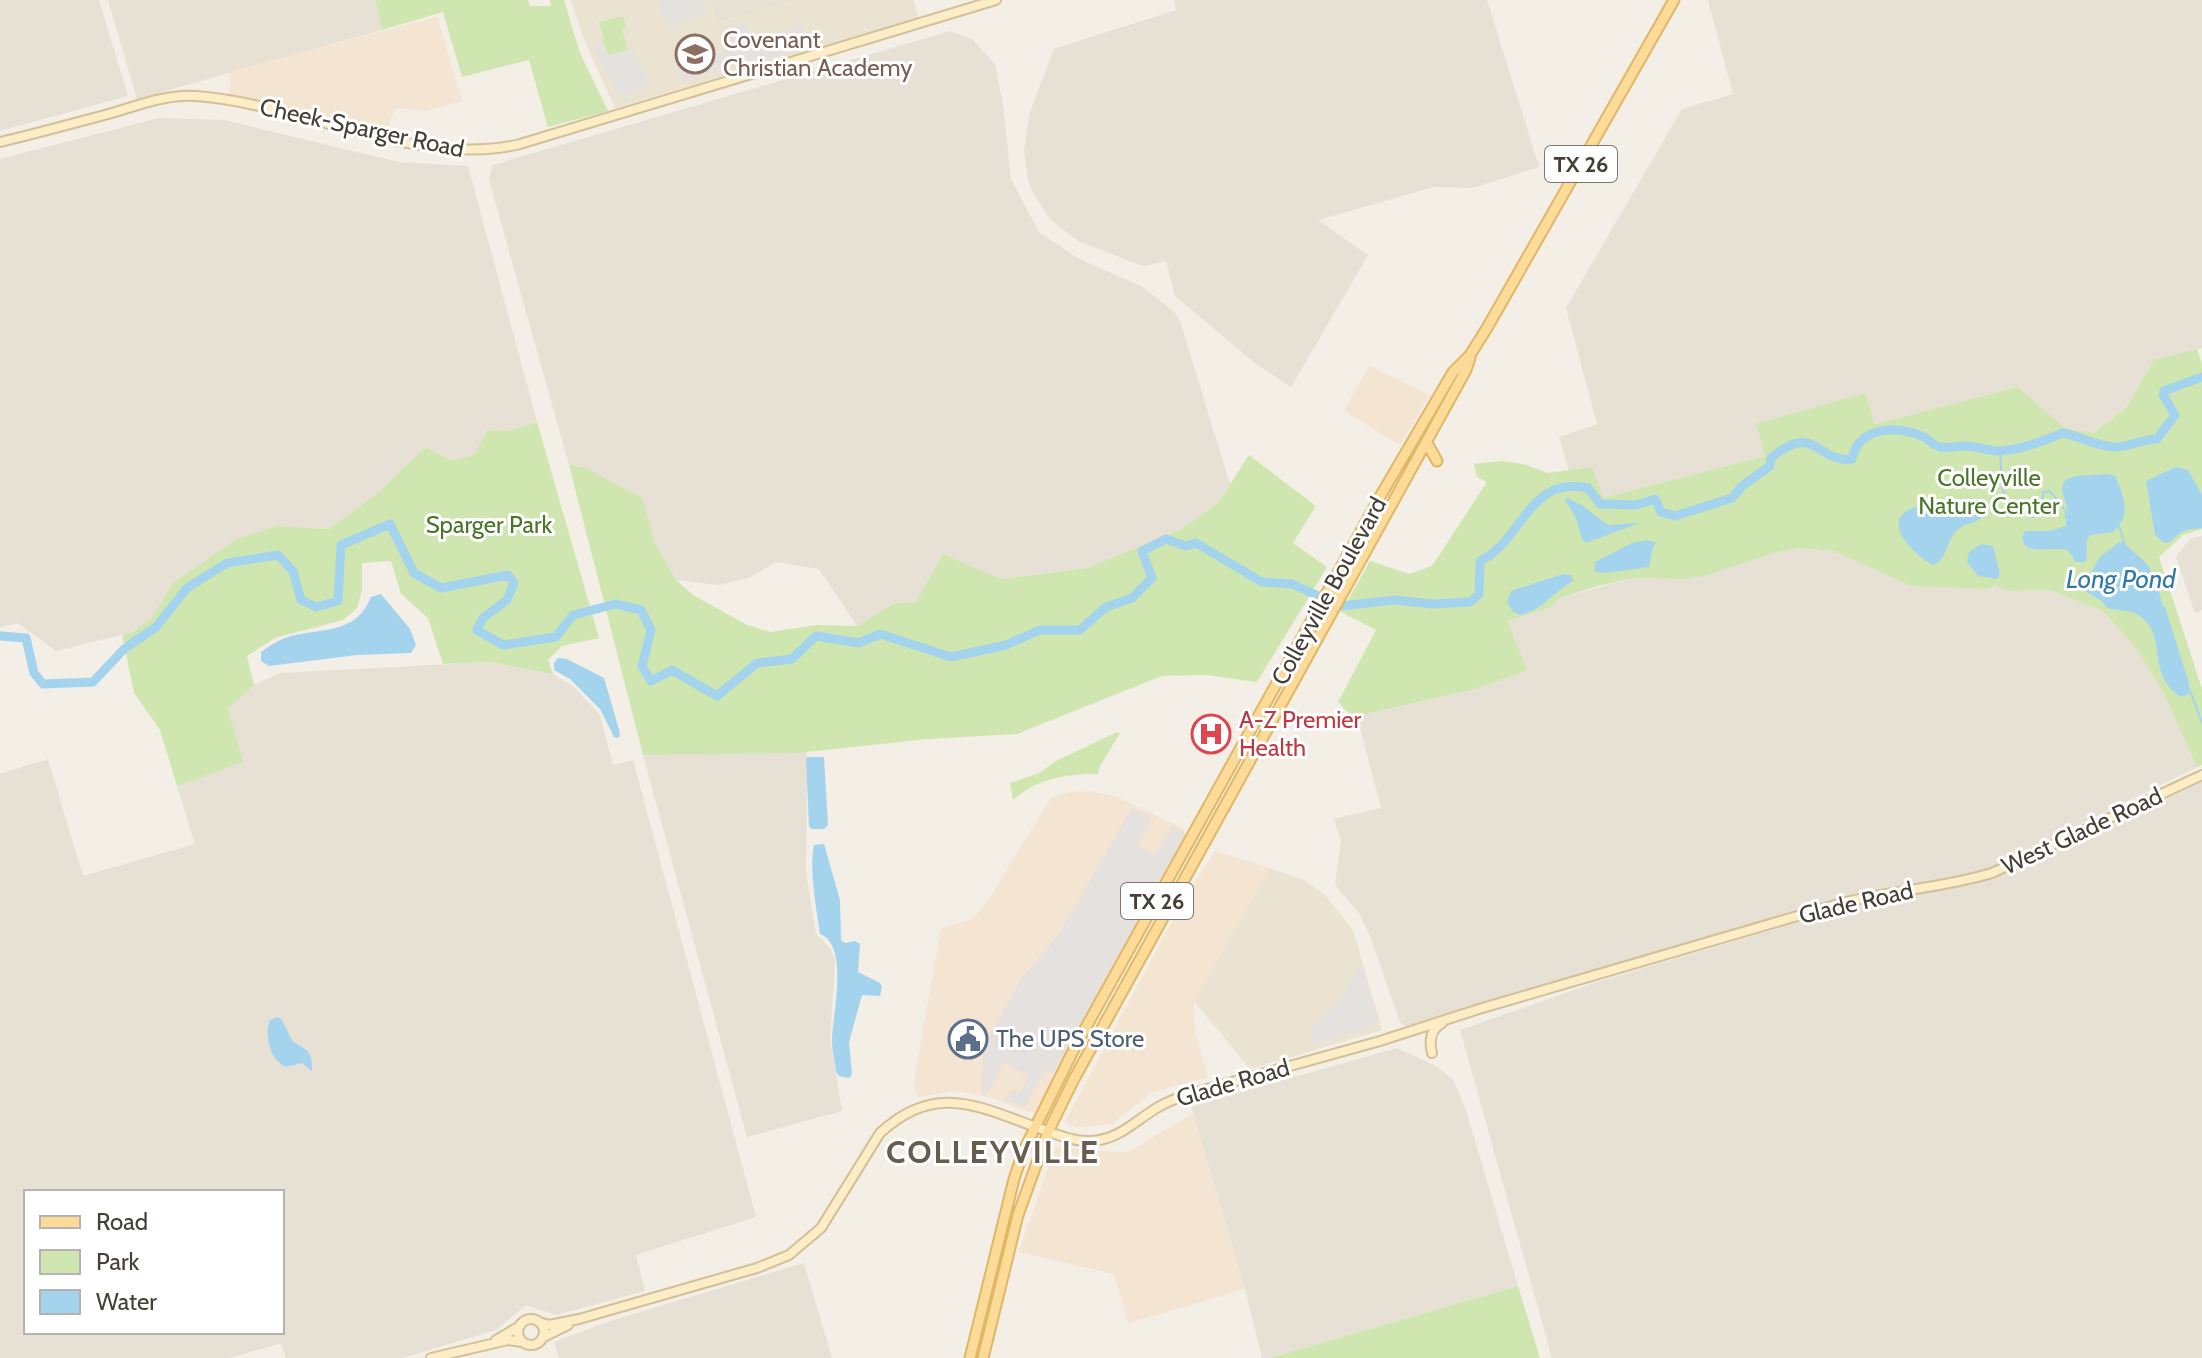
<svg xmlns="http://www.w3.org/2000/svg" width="2202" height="1358" viewBox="0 0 2202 1358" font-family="Cabin,sans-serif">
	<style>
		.residential { fill: #e6e0d5; fill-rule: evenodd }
		.commercial { fill: #f4e4d2 }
		.education { fill: #ebe3d1 }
		.green { fill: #d0e6b0 }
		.parking { fill: #e4e1de }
		.water { fill: #a4d3ee }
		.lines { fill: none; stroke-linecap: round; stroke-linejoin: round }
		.stream { stroke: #a4d3ee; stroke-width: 2 }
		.river { stroke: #a4d3ee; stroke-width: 9 }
		.secondary-casing { stroke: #d1c098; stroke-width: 12 }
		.primary-casing { stroke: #e0b767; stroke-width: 13 }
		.secondary { stroke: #fdedc6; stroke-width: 8 }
		.primary { stroke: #fbdb97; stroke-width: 9 }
		.labels { text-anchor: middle; stroke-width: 6; stroke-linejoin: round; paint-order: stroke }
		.shield { fill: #fff; stroke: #7d7972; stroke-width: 2 }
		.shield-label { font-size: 22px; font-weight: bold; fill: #453f36 }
		.education-label { font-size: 24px; fill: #785e54; stroke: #fff; text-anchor: start }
		.street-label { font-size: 24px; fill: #453f36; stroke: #fff }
		.park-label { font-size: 24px; fill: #4a752b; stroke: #fff }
		.health-label { font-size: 24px; fill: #be3a42; stroke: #fff; text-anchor: start }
		.service-label { font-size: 24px; fill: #4e5e75; stroke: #fff; text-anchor: start }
		.water-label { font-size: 26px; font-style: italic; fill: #3079a6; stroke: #fff }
		.district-label { font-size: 32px; font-weight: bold; letter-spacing: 2px; fill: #685c4d; stroke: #fff }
	</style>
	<rect width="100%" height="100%" fill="#f3eee6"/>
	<path class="residential" d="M0,0H99L128,96L0,131Z
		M108,0H375L382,30L137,99Z
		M710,0H798L717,23Z
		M1174,0H1487L1539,167L1472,188L1434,187L1318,220L1368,255L1291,387L1255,363L1175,296L1166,261L1143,266L1078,241L1050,219L1031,190L1028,179L1024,151L1029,115L1054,49L1176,10Z
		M1708,0H2202V348L2154,360L2126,408L2094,433L2065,428L2018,387L1874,424L1865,393L1756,425L1765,456L1603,498L1578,471H1569L1559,437L1597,424L1566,308L1682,109L1733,94Z
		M950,31L972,39L995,64L1003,104L1011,179L1039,232L1079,259L1143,287L1174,312L1180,321L1230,484L1218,503L1180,530L1087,568L1001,579L943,554L916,602L895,603L857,626L819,569L777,562L748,578L719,585L676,580L655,543L641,498L586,468L569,465L491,187L489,178L493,165Z
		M159,118L224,120L398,162L468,166L537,422L508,431L487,430L475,454L453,461L426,447L374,496L329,529L277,526L173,583L152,618L133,632L56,651L18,623L0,627V159Z
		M2202,536V610L2195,613L2176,557L2191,538Z
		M1799,548L1833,551L1912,586L1989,589L1995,585L2009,591L2051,590L2103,611L2137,649L2163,692L2197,767L1989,869L1957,878L1887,887L1473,1006L1407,1028L1400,1022L1370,936L1359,913L1335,885L1341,841L1334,819L1381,808L1357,716L1472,690L1527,671L1508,621L1551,607L1560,598L1632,578L1684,579L1705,576L1774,553Z
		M490,662L553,674L574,687L600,715L613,765L633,760L756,1217L636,1255L645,1291L556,1315L526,1305L496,1330L403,1358H286L281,1343L230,1358H0V774L48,759L83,876L195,844L177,786L242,762L228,709L254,685L280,673ZM26,1192H282V1332H26Z
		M807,752L806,873L816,934L830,948L835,960L830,1039L842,1111L747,1137L643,755Z
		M2202,780V1358H1552L1460,1030L1597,982L1884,897L1971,885Z
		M1397,1048L1436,1066L1453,1080L1465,1107L1518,1286L1270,1358H1262L1245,1289L1191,1106Z
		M804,1263L832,1358H559L554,1342L610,1321Z"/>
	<path class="commercial" d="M437,17L462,101L426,111L396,108L386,130L229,95L231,71Z
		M1369,366L1430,395L1400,445L1344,411Z
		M1089,791L1118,797L1183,829L1186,836L1034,1114L992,1098L967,1093L955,1091L917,1097L914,1086L918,1058L941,929L974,918L989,899L1051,798L1069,792Z
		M1215,851L1270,868L1194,1001L1195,1031L1208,1077L1153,1092L1112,1124L1077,1128L1065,1122L1180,906Z
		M1193,1114L1245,1289L1129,1323L1114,1274L1019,1252L1054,1150L1059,1147L1095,1151L1128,1152Z"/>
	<path class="education" d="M571,0H710L718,23L798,0H913L919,18L615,108L582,35Z
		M1270,868L1306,881L1325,895L1353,930L1382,1030L1250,1069L1194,1001Z"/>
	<path class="green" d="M375,0H528L530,6H551L550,0H564L580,53L608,111L548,127L529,60L462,77L443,12L382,30Z
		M623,16L626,27L622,29L628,50L609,55L602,41L604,39L599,22Z
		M2197,349L2202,364V529L2183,535L2159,557L2202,689V765L2197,767L2163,692L2137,649L2103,611L2051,590L2008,591L1995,585L1989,589L1912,586L1833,551L1799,548L1774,553L1705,576L1684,579L1632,578L1594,587L1560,598L1551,607L1508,621L1527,671L1472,690L1352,717L1338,702L1376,630L1341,612L1370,561L1409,574L1432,566L1487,482L1477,477L1474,464L1502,461L1523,464L1548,473L1592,467L1603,498L1765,456L1756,424L1865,393L1875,424L2018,387L2065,428L2094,433L2126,408L2154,360Z
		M537,422L599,638L562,646L548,660L553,674L490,662L443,664L428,618L401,594L391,561L362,563V590L357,608L343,620L275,638L247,656L254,685L228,709L243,762L177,786L160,730L134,693L122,635L133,632L152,618L173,583L237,539L277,526L329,529L374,496L426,447L453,461L475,454L487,430L508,431Z
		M1249,455L1316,506L1293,543L1327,567L1257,682L1206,675L1162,676L1017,734L928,739L797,753L643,755L569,465L586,468L642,498L655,543L676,580L693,595L747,625L770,632L817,625L857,626L895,603L916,602L943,554L1001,579L1087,568L1180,530L1218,503Z
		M1117,732L1120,733L1100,766L1098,774C1069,773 1035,779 1013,800L1010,783L1039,773L1056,761Z
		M1518,1286L1540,1358H1270Z"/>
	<path class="parking" d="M659,0H703L707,13L669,26L663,14H659Z
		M746,23L753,47L774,41L772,33L802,24L807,40L779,48L780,55L749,64L746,54L737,57L739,64L682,81L677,64L734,47L729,28Z
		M602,41L609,55L634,49L643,73L650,83L646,88L629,94H620L596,55L594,44Z
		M1132,808L1152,818L1137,845L1155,855L1172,826L1186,834L1052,1074L1045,1071L1025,1107L1005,1100L1011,1090L1020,1093L1028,1077L1004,1062L988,1092L981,1093L984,1045L1023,977L1060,933Z
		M1362,967L1378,1020L1374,1022L1375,1026L1312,1044V1026L1340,1002L1358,968Z"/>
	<path class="water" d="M2176,467L2188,470L2202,495V528C2194,529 2185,529 2179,534C2172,539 2173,542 2164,543L2155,535L2146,481Z
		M2109,474L2115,476C2124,496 2132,516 2113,532L2090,535C2083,543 2090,553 2085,562H2076C2073,559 2072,555 2069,552C2064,545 2038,554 2025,546L2022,538L2025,531H2049L2066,526L2067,508L2062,490L2064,481L2075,476Z
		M1567,498L1583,506L1608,525L1640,523L1586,543L1582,539L1576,518L1565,500Z
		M1952,500L1973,501L1984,508L1986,514C1978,524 1965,522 1956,531C1946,542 1948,558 1934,565C1920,560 1885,528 1904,513C1916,503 1937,504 1952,500Z
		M1647,540L1657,543L1653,547L1649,567L1606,573L1595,572V562L1632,543Z
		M2119,542H2124C2130,550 2137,554 2144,561C2154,571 2160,591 2162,605L2165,607L2189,683V695L2180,696C2145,674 2169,633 2138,615C2128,609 2118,611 2107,608L2103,602L2082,589L2099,558Z
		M1981,544L1993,546L2000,574L1997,579L1978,576L1967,562L1969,552Z
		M1563,574L1571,575L1573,581C1553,592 1543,610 1520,615L1513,612L1507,602L1511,591Z
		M381,594L410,629L416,645L411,653L357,655L269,666L261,661V652C272,644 283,637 296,635C328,628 357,632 371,597Z
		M558,658L567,659L604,678L620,733L619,738L614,737L600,709L570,679L554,670V663Z
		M808,757H824L828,825L824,829H812L809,826L806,759Z
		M824,844L840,900L841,940L845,943L855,941L860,944L858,972L880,983L882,987L880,996L862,995L849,1042L852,1074L849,1078L839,1076L836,1072C835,1062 832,1051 832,1041C832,1016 850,945 820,934C816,906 809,869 814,845Z
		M278,1017L282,1020L293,1042C307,1049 313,1053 312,1071L302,1063L286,1067C270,1060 264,1036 270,1020Z"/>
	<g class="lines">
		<path class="stream" d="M2000,451C2002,463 1999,490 2007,499C2013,506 2022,507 2028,516L2033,517L2042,508L2043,492L2050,491L2065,510L2066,518
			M2119,526L2124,542
			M2190,690L2202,723"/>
		<path class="river" d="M0,636L26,638L34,673L43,684L93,682L124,649L156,627L187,588L227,563L278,555L293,571L301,600L316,607L338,601L341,545L390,524L414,573L441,588L508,575L514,583L507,600L483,618L477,630L503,645L556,637L573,615L616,604L641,610L651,630L642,666L651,681L672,670L717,696L757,663L792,659L816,636L859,643L880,634L951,657L1006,645L1040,630H1080L1106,607L1132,598L1152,578L1142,551L1166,539L1186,546L1196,543L1262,582L1292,584L1341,606L1395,600L1432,604L1470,602L1479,594L1480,561C1523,541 1529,474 1588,488L1600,504L1636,505L1655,499L1661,512L1675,516L1732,498L1742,486L1770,466L1771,458C1816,420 1817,464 1852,459C1859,426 1897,425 1924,437C1929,440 1934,446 1940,447C1947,449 1957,446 1965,446C1975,446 1986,450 1996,451C2018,451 2043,441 2063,433C2080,436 2095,446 2113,447C2128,448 2141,439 2157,439L2175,415L2163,395L2164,391L2202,377"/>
		<defs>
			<path id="secondary" d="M0,142C38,133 75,123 112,113C139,105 168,94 196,96C299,103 418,169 520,144L996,0
				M1432,1053C1429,1041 1430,1030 1442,1023
				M518 1332a13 13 0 1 1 26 0a13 13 0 1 1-26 0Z
				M539,1322L549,1325L579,1319L757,1268L789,1255L821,1228L880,1133C937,1080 981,1108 1044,1130C1058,1135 1075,1142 1091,1141C1118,1140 1134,1122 1155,1109C1166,1102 1177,1098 1189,1094L1380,1041L1479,1009L1842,903C1892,890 1943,888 1992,873L2202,775
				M542,1338L568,1325
				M496,1340L520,1326
				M431,1358L508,1340L522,1342"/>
			<path id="primary" d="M1427,443L1437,461
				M1326,610L1349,571L1350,563L1347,557
				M970,1358L1014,1179L1023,1152L1075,1047L1381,495L1453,372L1470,355L1487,328L1674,0
				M983,1358L1018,1215L1048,1132L1074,1079L1466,370L1470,358"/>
		</defs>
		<use href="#secondary" class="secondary-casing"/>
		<use href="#primary" class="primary-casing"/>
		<use href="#secondary" class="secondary"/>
		<use href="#primary" class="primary"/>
	</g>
	<defs>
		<symbol id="school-ring" viewBox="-11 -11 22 22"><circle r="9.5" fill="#fff" stroke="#8d6e63" stroke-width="1.5"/><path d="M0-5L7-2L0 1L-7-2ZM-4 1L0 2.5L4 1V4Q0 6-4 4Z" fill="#8d6e63"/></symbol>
		<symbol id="hospital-ring" viewBox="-11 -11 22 22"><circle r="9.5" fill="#fff" stroke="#e0444e" stroke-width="1.5"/><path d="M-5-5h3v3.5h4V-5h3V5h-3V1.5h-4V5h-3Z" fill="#e0444e"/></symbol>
		<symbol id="civic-ring" viewBox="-11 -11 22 22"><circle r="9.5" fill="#fff" stroke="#5c6f8a" stroke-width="1.5"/><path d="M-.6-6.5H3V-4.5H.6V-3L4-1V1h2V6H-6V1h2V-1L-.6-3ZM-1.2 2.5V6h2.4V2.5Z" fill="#5c6f8a"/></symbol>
	</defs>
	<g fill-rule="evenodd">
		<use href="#school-ring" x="673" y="32" width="44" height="44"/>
		<use href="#hospital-ring" x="1189" y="712" width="44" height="44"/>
		<use href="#civic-ring" x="946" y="1017" width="44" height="44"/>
	</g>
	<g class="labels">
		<g class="shield">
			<rect x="1545" y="146" width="72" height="36" rx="6"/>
			<rect x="1121" y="883" width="72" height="36" rx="6"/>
		</g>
		<g class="shield-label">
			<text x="1581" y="172">TX 26</text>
			<text x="1157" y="909">TX 26</text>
		</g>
		<g class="education-label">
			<text x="723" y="48">Covenant<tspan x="723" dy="28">Christian Academy</tspan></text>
		</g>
		<g class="street-label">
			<text transform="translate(362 128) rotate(12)" y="8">Cheek-Sparger Road</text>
			<text transform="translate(1329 591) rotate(-61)" y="8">Colleyville Boulevard</text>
			<text transform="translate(2082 831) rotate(-25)" y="8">West Glade Road</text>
			<text transform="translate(1856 903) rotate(-13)" y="8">Glade Road</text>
			<text transform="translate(1233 1083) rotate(-16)" y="8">Glade Road</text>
		</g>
		<g class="park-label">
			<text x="1989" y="486">Colleyville<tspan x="1989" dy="28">Nature Center</tspan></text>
			<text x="489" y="533">Sparger Park</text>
		</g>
		<g class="health-label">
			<text x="1239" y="728">A-Z Premier<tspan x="1239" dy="28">Health</tspan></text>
		</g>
		<g class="service-label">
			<text x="996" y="1047">The UPS Store</text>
		</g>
		<g class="water-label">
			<text x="2121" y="588">Long Pond</text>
		</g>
		<g class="district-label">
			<text x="993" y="1163">COLLEYVILLE</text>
		</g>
	</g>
	<rect x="24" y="1190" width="260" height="144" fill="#ffffff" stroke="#b5b2af" stroke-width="2"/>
	<rect x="40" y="1216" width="40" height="12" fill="#fbdb97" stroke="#b5b2af" stroke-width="2"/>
	<text x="96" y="1230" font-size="24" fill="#453f36">Road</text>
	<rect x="40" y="1250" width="40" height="24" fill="#d0e6b0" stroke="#b5b2af" stroke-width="2"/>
	<text x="96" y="1270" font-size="24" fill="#453f36">Park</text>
	<rect x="40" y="1290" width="40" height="24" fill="#a4d3ee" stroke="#b5b2af" stroke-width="2"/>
	<text x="96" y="1310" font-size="24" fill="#453f36">Water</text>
</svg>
